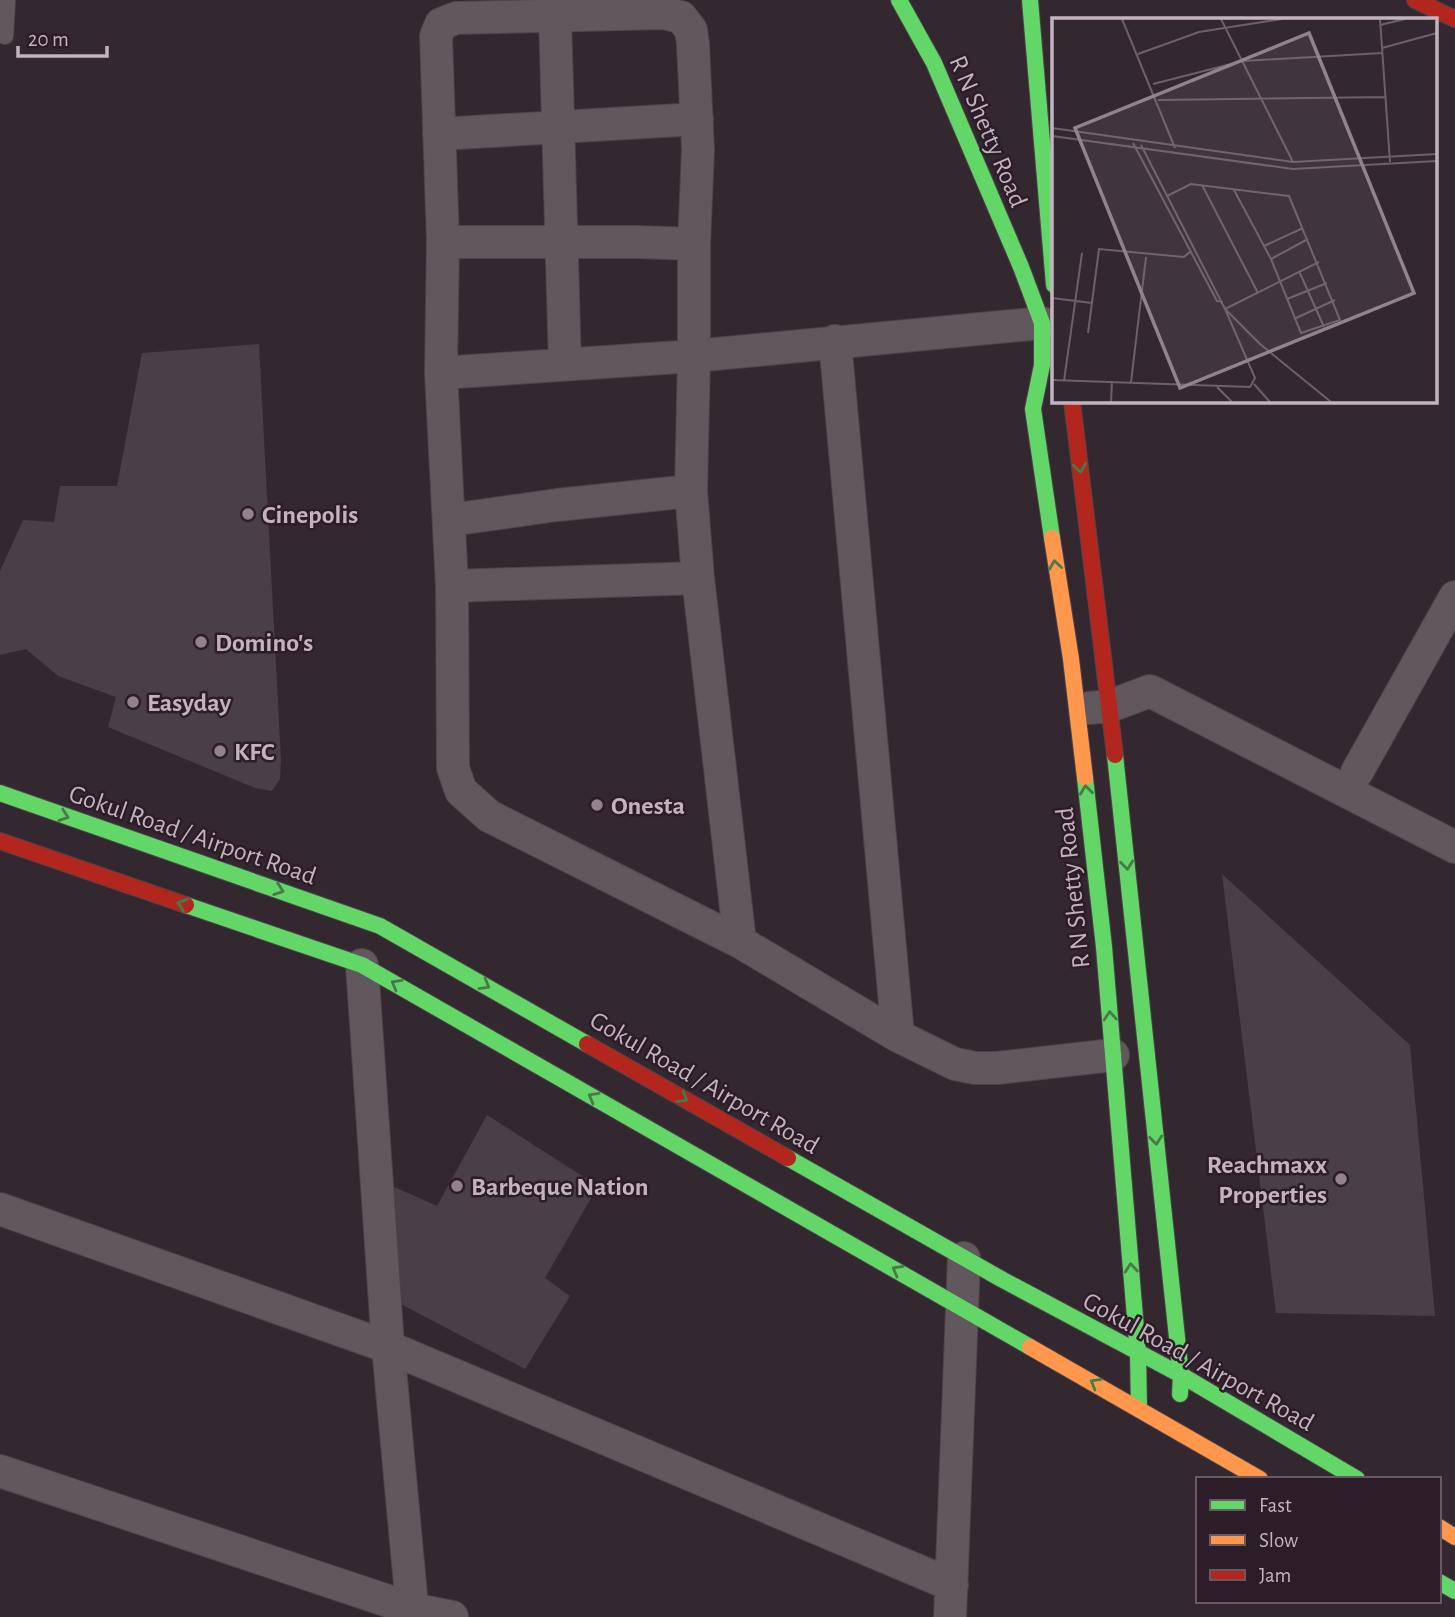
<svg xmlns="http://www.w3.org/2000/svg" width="1455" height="1617" viewBox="0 0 1455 1617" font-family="'Alegreya Sans',sans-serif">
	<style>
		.building { fill: #484046 }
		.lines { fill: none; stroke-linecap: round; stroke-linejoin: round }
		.lane-casing { stroke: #4c444a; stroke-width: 18 }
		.street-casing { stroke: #4c444a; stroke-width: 34 }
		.fast-casing { stroke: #4c444a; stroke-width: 18 }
		.slow-casing { stroke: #4c444a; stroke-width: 18 }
		.jam-casing { stroke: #4c444a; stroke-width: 18 }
		.lane { stroke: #61585e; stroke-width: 16 }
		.street { stroke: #61585e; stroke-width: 32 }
		.fast { stroke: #63d668; stroke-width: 16 }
		.slow { stroke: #ff974d; stroke-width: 16 }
		.jam { stroke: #b3261e; stroke-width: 16 }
		.oneway { stroke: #487a48 }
		.poi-dot { fill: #91828c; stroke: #2c1d28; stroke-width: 2.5 }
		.labels { text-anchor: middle; stroke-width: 5; stroke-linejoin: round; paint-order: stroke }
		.street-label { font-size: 26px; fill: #c3b3be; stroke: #2c1d28 }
		.poi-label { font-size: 26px; font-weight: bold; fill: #c3b3be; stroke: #2c1d28; text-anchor: start }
		.inset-road { fill: none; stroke: #6d6069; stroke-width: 2 }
		.view { fill: #91828c; fill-opacity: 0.15; stroke: #91828c; stroke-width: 3.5 }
		.inset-edge { fill: none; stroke: #c3b3be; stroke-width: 3.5 }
	</style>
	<rect width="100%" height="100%" fill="#332830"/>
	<path class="building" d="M259,344L281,760L280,779L272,791L255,788L108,727L116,697L58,676L26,649L0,655V571L23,520L54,522L60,486H117L142,353Z
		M1222,874L1410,1045L1435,1316L1276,1313Z
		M487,1115L598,1186L545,1278L570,1296L525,1369L393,1300L392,1186L437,1206Z"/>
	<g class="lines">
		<defs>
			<path id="lane" d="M5,36L7,0"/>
			<path id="street" d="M555,16L565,364
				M439,134L697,119
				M443,242H638L694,244
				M835,341L898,1036
				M441,373L694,356L1042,323
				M450,520L557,505L691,491
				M452,586L698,578
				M1089,708L1110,706L1150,691L1455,847
				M1357,772L1455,597
				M740,942L698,578L691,491L694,356V244L698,150L693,44L691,30L681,17L663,13L456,18L441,24L436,36L443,242L441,373L452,586L453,768L461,791L489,816L740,942L898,1036L955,1064L975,1068H997L1113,1055
				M362,965L388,1347L413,1617
				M0,1209L388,1347L952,1585
				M0,1471L412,1609L452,1617
				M950,1617L964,1258"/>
			<path id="fast" d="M899,0L934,63L1021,267L1042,323V365L1033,409L1052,538
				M1030,0L1054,285
				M1115,755L1181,1375L1180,1394
				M1085,778L1104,947L1138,1353L1139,1409
				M0,793L380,926L587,1044
				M186,905L362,965L1030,1347
				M788,1158L1003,1280L1181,1375L1357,1479
				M1439,1582L1455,1591"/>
			<path id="slow" d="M1052,538L1071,659L1085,778
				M1030,1347L1260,1479
				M1439,1527L1455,1537"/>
			<path id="jam" d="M1415,0L1455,19
				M1072,401L1115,755
				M0,841L186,905
				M587,1044L788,1158"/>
		</defs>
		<use href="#lane" class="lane-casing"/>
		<use href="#street" class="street-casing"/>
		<use href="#fast" class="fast-casing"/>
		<use href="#slow" class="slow-casing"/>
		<use href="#jam" class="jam-casing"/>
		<use href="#lane" class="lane"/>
		<use href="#street" class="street"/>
		<use href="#fast" class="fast"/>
		<use href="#slow" class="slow"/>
		<use href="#jam" class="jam"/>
	</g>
	<defs><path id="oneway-chevron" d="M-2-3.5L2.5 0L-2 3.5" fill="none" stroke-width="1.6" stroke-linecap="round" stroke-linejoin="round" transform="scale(1.75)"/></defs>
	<g class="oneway">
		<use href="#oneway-chevron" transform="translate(1080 468) rotate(83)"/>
		<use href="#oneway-chevron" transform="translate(1055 565) rotate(-98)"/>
		<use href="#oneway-chevron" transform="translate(1086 790) rotate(-97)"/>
		<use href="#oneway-chevron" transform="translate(64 816) rotate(19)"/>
		<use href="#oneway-chevron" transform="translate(1127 865) rotate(84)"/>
		<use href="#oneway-chevron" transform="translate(279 890) rotate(19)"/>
		<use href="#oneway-chevron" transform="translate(182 904) rotate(-161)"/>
		<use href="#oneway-chevron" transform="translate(396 984) rotate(-150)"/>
		<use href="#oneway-chevron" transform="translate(485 985) rotate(30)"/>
		<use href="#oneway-chevron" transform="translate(1110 1016) rotate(-94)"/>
		<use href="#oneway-chevron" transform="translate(593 1097) rotate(-150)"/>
		<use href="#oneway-chevron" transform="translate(683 1098) rotate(30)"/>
		<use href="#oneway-chevron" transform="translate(1156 1140) rotate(84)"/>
		<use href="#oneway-chevron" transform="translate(1131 1268) rotate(-95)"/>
		<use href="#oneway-chevron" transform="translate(897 1270) rotate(-150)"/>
		<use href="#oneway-chevron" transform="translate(1095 1383) rotate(-150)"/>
	</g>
	<g class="poi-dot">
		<circle cx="248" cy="514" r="7"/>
		<circle cx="201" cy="642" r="7"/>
		<circle cx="133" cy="702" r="7"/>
		<circle cx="220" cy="751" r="7"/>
		<circle cx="597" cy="805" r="7"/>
		<circle cx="1341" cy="1179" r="7"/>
		<circle cx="457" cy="1186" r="7"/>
	</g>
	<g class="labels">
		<g class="street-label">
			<text transform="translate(989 131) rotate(67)" y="9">R N Shetty Road</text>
			<text transform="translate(193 834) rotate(19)" y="9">Gokul Road / Airport Road</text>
			<text transform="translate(1072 888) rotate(-96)" y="9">R N Shetty Road</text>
			<text transform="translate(705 1082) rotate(30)" y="9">Gokul Road / Airport Road</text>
			<text transform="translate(1199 1361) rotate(29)" y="9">Gokul Road / Airport Road</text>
		</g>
		<g class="poi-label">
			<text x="262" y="523">Cinepolis</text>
			<text x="215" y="651">Domino's</text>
			<text x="147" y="711">Easyday</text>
			<text x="234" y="760">KFC</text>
			<text x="611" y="814">Onesta</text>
			<text x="1327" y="1173" text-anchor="end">Reachmaxx<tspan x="1327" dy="30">Properties</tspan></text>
			<text x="471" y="1195">Barbeque Nation</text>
		</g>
	</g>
	<g transform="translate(1052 18)">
		<rect width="385" height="385" fill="#332830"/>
		<path class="inset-road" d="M70,1L123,130M169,1L241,144M328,1L338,144M328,7L353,1M330,30L385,15M86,36L147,14L230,1M101,66L191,43L330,35M106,82L334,79M0,110L241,144L385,136M0,118L241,151L385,143M81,125L165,283L171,284M89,127L173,291L208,326L279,384M150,167L206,275M115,178L139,166L237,178L288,302L249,315L219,241L182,172M212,228L251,210M219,241L256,221M247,253L272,309M0,280L40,285M235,281L275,265M242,301L283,282M36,315L47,231L132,239L139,233M0,362L198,369L203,360L173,291L267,244M12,363L30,235M79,364L94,239M202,366L218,384M165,369L180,384M59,384L60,363"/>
		<path class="view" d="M257,15L362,275L128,370L23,110Z"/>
		<rect width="385" height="385" class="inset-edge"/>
	</g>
	<rect x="1196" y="1477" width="245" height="126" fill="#2c1d28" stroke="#685964" stroke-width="2"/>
	<rect x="1210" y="1500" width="35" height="10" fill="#63d668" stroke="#685964" stroke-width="2"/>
	<text x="1259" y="1512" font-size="21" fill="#c3b3be">Fast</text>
	<rect x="1210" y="1535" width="35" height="10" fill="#ff974d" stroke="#685964" stroke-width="2"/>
	<text x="1259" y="1547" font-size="21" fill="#c3b3be">Slow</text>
	<rect x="1210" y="1570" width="35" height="10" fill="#b3261e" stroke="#685964" stroke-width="2"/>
	<text x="1259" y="1582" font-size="21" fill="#c3b3be">Jam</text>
	<path d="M18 46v10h89v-10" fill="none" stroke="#c3b3be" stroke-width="3.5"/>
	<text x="28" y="46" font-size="21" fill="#c3b3be" stroke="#2c1d28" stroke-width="5" paint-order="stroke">20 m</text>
</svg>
